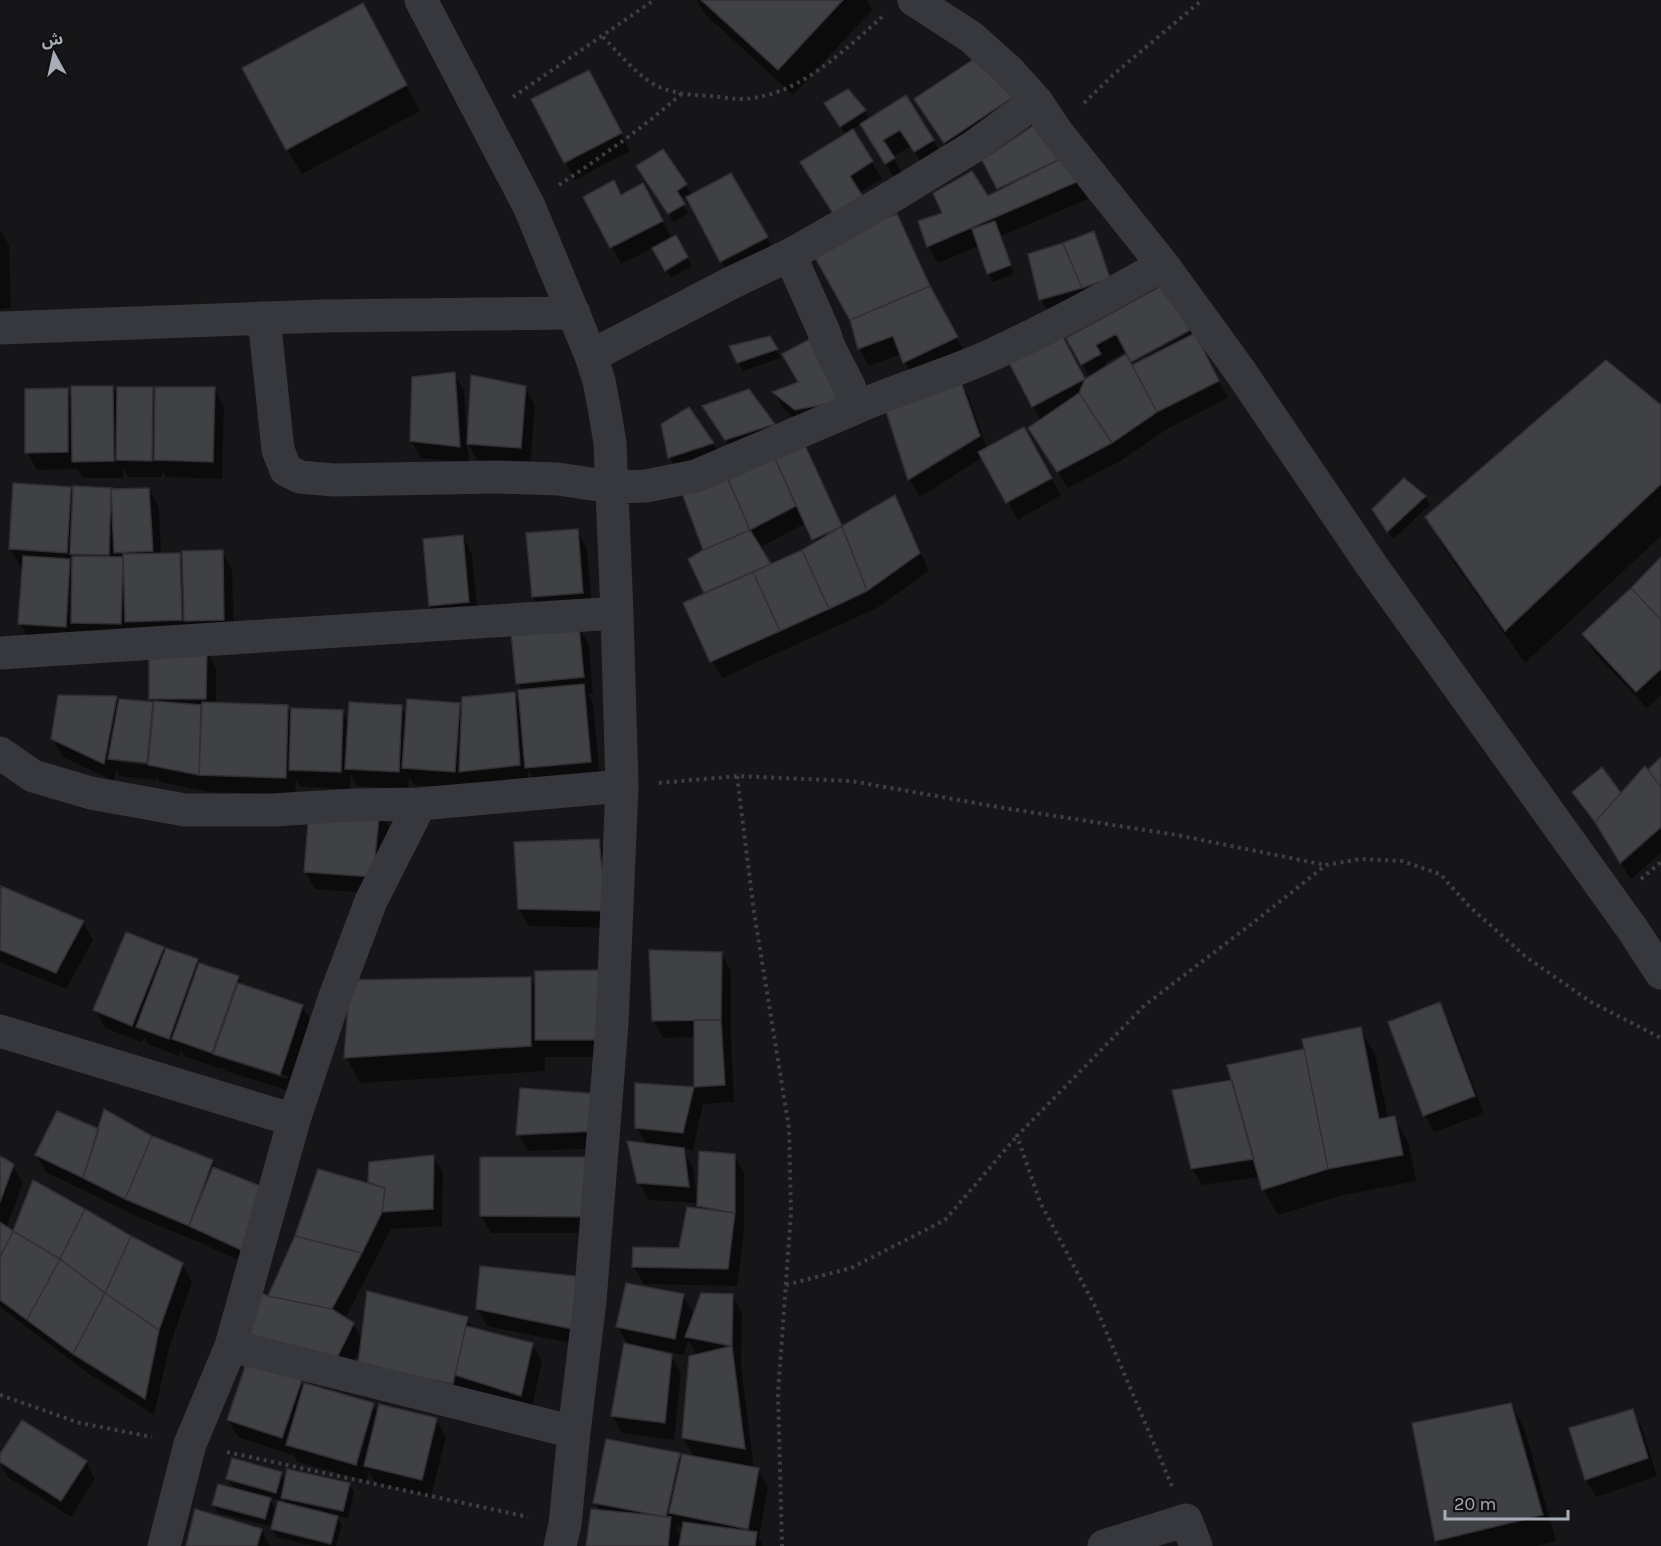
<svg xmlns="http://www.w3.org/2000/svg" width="1661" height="1546" viewBox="0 0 1661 1546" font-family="Karla,'Noto Sans Arabic',sans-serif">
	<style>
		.shadow { fill: #0007; fill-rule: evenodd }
		.building { fill: #404145; stroke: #303034; stroke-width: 1.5 }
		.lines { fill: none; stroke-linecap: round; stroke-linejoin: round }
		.path { stroke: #3d3f44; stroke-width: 4; stroke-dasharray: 3 4.5; stroke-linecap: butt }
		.street { stroke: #37383d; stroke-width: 33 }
	</style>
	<rect width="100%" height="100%" fill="#161618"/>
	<path class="shadow" d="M697,0H867L872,10L793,95L705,14Z
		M377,31L420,111L302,174L287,149Z
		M598,89L630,151L575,180L533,100Z
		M848,91L865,111L870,120L933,140L943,157L925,168L911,146L893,157L904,176L896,181L861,124L852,130L882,179L859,193L845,232L846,135L831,112Z
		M1014,96L955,159L926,116Z
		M1036,125L1078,182L1088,199L1001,236L1014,274L993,282L989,273L979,246L938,263L928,246L1000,191L984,160Z
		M643,175L686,185L692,195L730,175L777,255L731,279L687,195L680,200L688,213L674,222Z
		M621,196L652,202L672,239L676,237L692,266L671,278L653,248L621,264L585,197Z
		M896,216L906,233L939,305L966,355L914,380L901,354L869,366L859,348Z
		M0,230L9,245L11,308L0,309Z
		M1093,233L1098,241L1113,287L1051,317L1041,299Z
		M1164,286L1127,351L1105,363L1107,367L1125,356L1130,361V364H1133L1190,332L1204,353L1228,398L1167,429L1122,460L1068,488L1030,429L1041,421L1033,406L1067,345L1085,381L1090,378L1068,338Z
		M769,337L781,358L743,371L732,347Z
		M454,374L464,391L467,435H469L525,387L535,405L530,464L478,461L467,442L469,463L421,458L411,441Z
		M958,378L968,395L987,449L1023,429L1061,495L1018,520L983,457L920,497L910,480L886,406Z
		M800,383L857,417L806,427L784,410L774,393Z
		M113,387L118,397L152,389L157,396L214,389L224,406L222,479L166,477L162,470V477H128L123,468V478H83L78,469L37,470L27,452L67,390L73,400Z
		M749,391L774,425L736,457L714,423Z
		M1661,407V536L1525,663L1446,551L1427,518Z
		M689,409L718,451L674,466L670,458L663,425Z
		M803,443L812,460L843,527L895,497L904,514L929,571L877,608L722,678L712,661L685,603L706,594L690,560L705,551L684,494ZM806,523L816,543L771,566L759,548Z
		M1404,480L1425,497L1430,505L1393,539L1379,518Z
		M74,488L149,490L159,507L161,555H179L184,562L222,552L232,569L234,637L82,640L76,629L75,644L29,641L20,623L23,567L20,566L10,549L70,489L74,495Z
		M577,531L587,548L592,610L543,614L533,597Z
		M463,536L472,554L478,619L440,623L430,606Z
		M1661,560V695L1647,708L1594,652L1584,635Z
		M579,628L589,645L593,694H589L593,703L600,779L537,784L528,770L529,782L470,789L465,780L464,789L414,785L409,777L408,789L357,786L351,775L350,789L300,787L296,779L295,795L210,792L160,782L157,776L156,780L119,776L116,770L114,781L63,757L53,739L116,697L118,700L153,703L150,698L206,650L216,668V704L287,707L292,715L342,712L349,724L401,707L407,717L459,704L463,710L514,693L521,705L522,691L518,683ZM120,759L155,763L154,766L120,762Z
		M379,810L389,827L383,894L315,889L305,872Z
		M1661,829V853L1631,879L1621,864Z
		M598,841L608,858L615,928L529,926L519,909Z
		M2,888L83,922L93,940L66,989L0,962V892Z
		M163,948L166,952L197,960L200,965L238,977L243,986L302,1006L312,1023L290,1091L225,1071L222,1067L221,1069L184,1056L180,1050L179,1056L148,1044L144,1037L142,1042L105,1028L95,1010ZM227,1057L288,1076L287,1079L227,1060Z
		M721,953L731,971V1038L734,1102L703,1104L693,1150L682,1149L693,1167L697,1198L734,1156L744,1173V1231L737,1286L644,1284L634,1267L680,1249L701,1210L698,1203L649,1200L639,1183L647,1145L637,1128V1084L695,1089V1037L663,1038L653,1020Z
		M537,972L611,1057H545V1071L360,1083L346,1057L530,978L537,989Z
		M1439,1004L1449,1021L1484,1114L1434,1132L1425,1115Z
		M1360,1029L1375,1054L1388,1119L1394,1118L1409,1144L1416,1181L1343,1195L1278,1215L1263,1189L1260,1177L1202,1185L1192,1168L1233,1082Z
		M598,1095L607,1148L528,1151L518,1134Z
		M100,1131L151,1137L212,1161L259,1270L201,1243L136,1216L46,1172L36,1155Z
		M433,1156L443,1173L442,1226L391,1229L345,1319L353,1324L363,1341L467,1319L473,1329L532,1344L542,1361L531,1412L462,1400L362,1344L346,1377L269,1297L369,1184L370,1163Z
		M0,1158L12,1165L23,1183L6,1228L14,1233L182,1264L192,1282L169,1348L154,1415L85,1371L0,1307Z
		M588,1158L598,1233H491L481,1215Z
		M583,1278L586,1346L487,1326L477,1309Z
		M683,1295L694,1315L732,1295L742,1313L741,1365L754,1469L758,1470L768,1487L759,1538L763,1546H588L600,1511L595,1502L679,1454L682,1461L695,1458L683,1438L697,1355L688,1340L684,1355L660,1350L659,1353L671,1356L681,1373L674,1440L622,1433L612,1415L629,1346L618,1327ZM678,1525L681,1530L683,1531L682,1539L677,1530Z
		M301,1381L303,1385L373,1405L378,1414L436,1419L446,1437L431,1496L375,1483L369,1471L366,1481L298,1462L292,1452V1455L238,1437L228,1420Z
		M1511,1404L1525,1430L1556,1541L1536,1546H1440L1436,1540Z
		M1632,1411L1642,1428L1657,1476L1596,1497L1586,1480L1571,1429Z
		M0,1457L86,1462L95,1479L71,1517L8,1477L0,1463Z
		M281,1473L286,1482L349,1484L354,1492L348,1518L336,1516L342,1525L336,1546H314L277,1537L272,1529L279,1500L269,1498L275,1508L270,1526L218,1513L214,1505L234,1490L228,1479ZM282,1496L287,1505L280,1503Z
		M261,1530L270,1546H187Z"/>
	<path class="building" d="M701,0H843L778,70Z
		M363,3L407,85L286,150L242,68Z
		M986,51L1016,95L944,143L914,99Z
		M589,70L622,133L564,163L531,99Z
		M848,89L866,110L840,127L824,103Z
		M906,95L934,140L914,152L900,130L883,140L895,158L885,164L860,124Z
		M1037,123L1064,157L997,189L982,160Z
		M853,129L873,161L850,176L863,197L834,215L800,162Z
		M663,149L687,184L677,191L685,204L668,214L636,166Z
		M1064,157L1079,181L927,247L918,221L942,213L933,193L972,171L988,196Z
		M731,173L768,237L720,262L686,197Z
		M614,180L621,195L643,183L663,221L610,248L583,197Z
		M897,214L930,286L850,320L814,256L854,230Z
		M995,221L1011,265L987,274L972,229Z
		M1094,231L1110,278L1082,288L1063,243Z
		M676,235L688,257L665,271L652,248Z
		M1063,243L1082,288L1039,300L1028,254Z
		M1165,284L1190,330L1131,362L1116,334L1096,345L1101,354L1081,365L1066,338Z
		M930,286L958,337L903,363L893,336L858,349L850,320Z
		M1057,326L1085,379L1032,407L1004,353Z
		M1195,333L1219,381L1157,412L1132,365Z
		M819,334L848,400L795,410L772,392L798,382L782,354Z
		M770,336L778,349L737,363L729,346Z
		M1126,354L1157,412L1112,443L1079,393L1085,379Z
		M1606,360L1661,405V484L1505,631L1425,517Z
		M455,372L460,447L410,441L412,377Z
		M471,375L526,386L521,448L467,444Z
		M959,376L980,436L908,480L884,405Z
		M71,386H113L114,461L72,462Z
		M117,387H153L152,461L116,460Z
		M155,387H215L213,462L154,460Z
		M68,388V452L25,453V389Z
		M749,389L775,424L725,440L702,406Z
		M1079,393L1112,443L1057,472L1028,428Z
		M689,407L714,443L668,458L661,424Z
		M1024,427L1052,478L1006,503L978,452Z
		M803,441L842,526L812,540L773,454Z
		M773,454L796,506L750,530L727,477Z
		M727,477L750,530L703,550L682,493Z
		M1404,478L1426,496L1387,532L1372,509Z
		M13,483L71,487L67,553L9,549Z
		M73,486L112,488L111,489L109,555L70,554Z
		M149,488L153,551L114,553L111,489Z
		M895,495L920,553L867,591L842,526Z
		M842,526L867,591L829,609L802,550Z
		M578,529L583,593L532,597L526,533Z
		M750,530L771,564L704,593L688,559L703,550Z
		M463,535L469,602L429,606L423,539Z
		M223,550L224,620L184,621L182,551Z
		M802,550L829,609L780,631L753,572Z
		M180,553L182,620L125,622L123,554Z
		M23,556L70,559L66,627L18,624Z
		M72,556L123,557L121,624L71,623Z
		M1661,557V620L1631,588Z
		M753,572L780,631L710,662L683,603Z
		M1631,588L1661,620V669L1636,692L1582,634Z
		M579,626L584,677L516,684L511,633Z
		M149,649H207L206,699H149Z
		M584,684L591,762L525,768L518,690Z
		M515,692L520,765L459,772L462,697Z
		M58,695L117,696L104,764L51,739Z
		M119,699L153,702L147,763L108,759Z
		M407,699L460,703L455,772L402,768Z
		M154,701L201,705L199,775L148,765Z
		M202,702L288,705L286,778L199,775Z
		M349,702L402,705L399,772L345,769Z
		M291,708L343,710L341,772L289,770Z
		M1661,757V787L1648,770Z
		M1645,766L1661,787V827L1620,863L1595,822Z
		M1602,767L1621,793L1595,822L1572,792Z
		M380,808L373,877L304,872L309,811Z
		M599,839L606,911L518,909L514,842Z
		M1,886L84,921L56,973L0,950Z
		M126,932L164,947L132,1026L93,1010Z
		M166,948L198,959L169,1039L136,1027Z
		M649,950L722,952L721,1020L652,1021Z
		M199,963L239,976L212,1053L172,1039Z
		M602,970V1040H535V971Z
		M531,977V1046L344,1058L350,980Z
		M238,983L303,1005L280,1075L213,1054Z
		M1440,1002L1475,1096L1423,1116L1388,1022Z
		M694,1020H721L725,1085L694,1087Z
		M1361,1027L1379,1119L1395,1116L1403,1155L1328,1169L1302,1039Z
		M1304,1049L1328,1169L1262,1190L1227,1065Z
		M1232,1080L1254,1159L1191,1169L1172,1090Z
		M635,1083L694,1087L683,1133L635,1128Z
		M520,1088L599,1094L598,1131L516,1135Z
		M104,1109L152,1136L125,1199L83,1178Z
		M57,1111L99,1129L83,1178L35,1155Z
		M152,1136L213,1160L189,1226L125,1199Z
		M627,1141L684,1148L689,1187L637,1183Z
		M699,1151L735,1154V1213L697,1206Z
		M434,1155L433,1209L382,1212L385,1188L368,1182L369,1162Z
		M0,1156L14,1164L0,1202Z
		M480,1157H589V1217L480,1216Z
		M213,1167L270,1190L250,1254L189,1226Z
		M318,1169L385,1188L382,1212L362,1253L295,1236Z
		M33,1180L85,1209L60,1259L13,1231Z
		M687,1207L735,1213L728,1269L632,1267L633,1247L679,1248Z
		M85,1209L131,1236L105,1293L60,1259Z
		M0,1222L13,1231L0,1257Z
		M13,1231L60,1259L27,1320L0,1300V1257Z
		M131,1236L183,1263L159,1330L105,1293Z
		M295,1236L362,1253L332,1309L268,1296Z
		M60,1259L105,1293L73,1354L27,1320Z
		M480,1266L584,1277L577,1330L476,1309Z
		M626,1283L684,1294L675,1339L616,1327Z
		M255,1290L268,1296L332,1309L354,1323L336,1360L239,1336Z
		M367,1291L468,1317L453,1384L358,1365Z
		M105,1293L159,1330L145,1399L73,1354Z
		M701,1293L733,1294L732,1346L685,1337Z
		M466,1326L533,1343L521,1396L455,1375Z
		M624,1343L672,1354L665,1423L611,1416Z
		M732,1346L745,1449L682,1438L689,1356Z
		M247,1361L302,1380L282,1438L227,1420Z
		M304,1383L374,1403L356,1465L286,1445Z
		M1511,1403L1543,1515L1435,1541L1412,1423Z
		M379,1404L437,1418L422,1480L364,1466Z
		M1633,1409L1648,1458L1585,1480L1569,1428Z
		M22,1420L87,1461L61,1501L0,1462V1454Z
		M606,1439L680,1453L666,1517L593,1503Z
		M682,1454L759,1468L748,1529L669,1513Z
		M232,1458L282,1472L276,1493L226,1479Z
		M287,1469L350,1483L343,1511L281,1498Z
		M218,1484L271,1498L265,1519L212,1505Z
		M278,1501L338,1516L331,1544L271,1529Z
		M195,1509L262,1529L257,1546H186Z
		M591,1509L671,1517L668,1546H586Z
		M683,1522L757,1532L755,1546H679Z"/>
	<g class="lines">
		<path class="path" d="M603,37C619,53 636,75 657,86C674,94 692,95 711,96C721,97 732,99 743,99C799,96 842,52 882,17
			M513,97L654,0
			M1084,103L1113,75L1202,0
			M559,185C601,157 643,128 681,94
			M737,776L754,912L789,1128L791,1213L778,1393L782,1546
			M659,783L737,776L851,781L1004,808L1177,835L1325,865
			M1641,879L1661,862
			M786,1285L851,1268L945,1220L1017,1136
			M0,1395L80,1423L152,1437
			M227,1452L528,1517
			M1172,1486L1097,1310L1040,1202L1017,1136L1145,1005L1254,922L1326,865L1361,859L1402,861L1440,874L1468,905L1526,957L1591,1002L1661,1038"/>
		<path class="street" d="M421,0L529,206L591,356L599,381L604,407L610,443L617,613L622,786L612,1024L590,1301L574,1432L565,1525L560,1546
			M914,0L971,37L1009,71L1036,101L1056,131L1163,265L1240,371L1372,566L1633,930L1661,973
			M790,255L824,332L829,347L849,386L853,398V409C897,389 945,376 989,356C1049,329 1106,297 1163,265
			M264,318L278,450L286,470L300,477L334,480L497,477L558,479L612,487L646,486L696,476L853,409
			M0,328L323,316L574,313
			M591,356L733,282L790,255L883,202L973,147L1036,101
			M0,653L617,613
			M0,753L33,776L91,793L185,810H272L355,805L420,804L622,786
			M0,1031L294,1120
			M231,1346L574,1432
			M164,1546L190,1444L231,1346L294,1120L334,999L371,901L420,804
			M1104,1546L1186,1520L1196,1546"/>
	</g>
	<g transform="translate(54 54) rotate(352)" stroke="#111113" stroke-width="4.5" paint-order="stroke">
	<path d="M0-4.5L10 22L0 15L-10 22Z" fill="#a8adb8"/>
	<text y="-9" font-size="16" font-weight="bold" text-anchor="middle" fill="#a8adb8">ش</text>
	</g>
	<path d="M1445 1510v9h123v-9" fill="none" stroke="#a8adb8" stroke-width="3"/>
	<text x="1454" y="1510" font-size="18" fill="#a8adb8" stroke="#111113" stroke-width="4.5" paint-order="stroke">20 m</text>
</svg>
